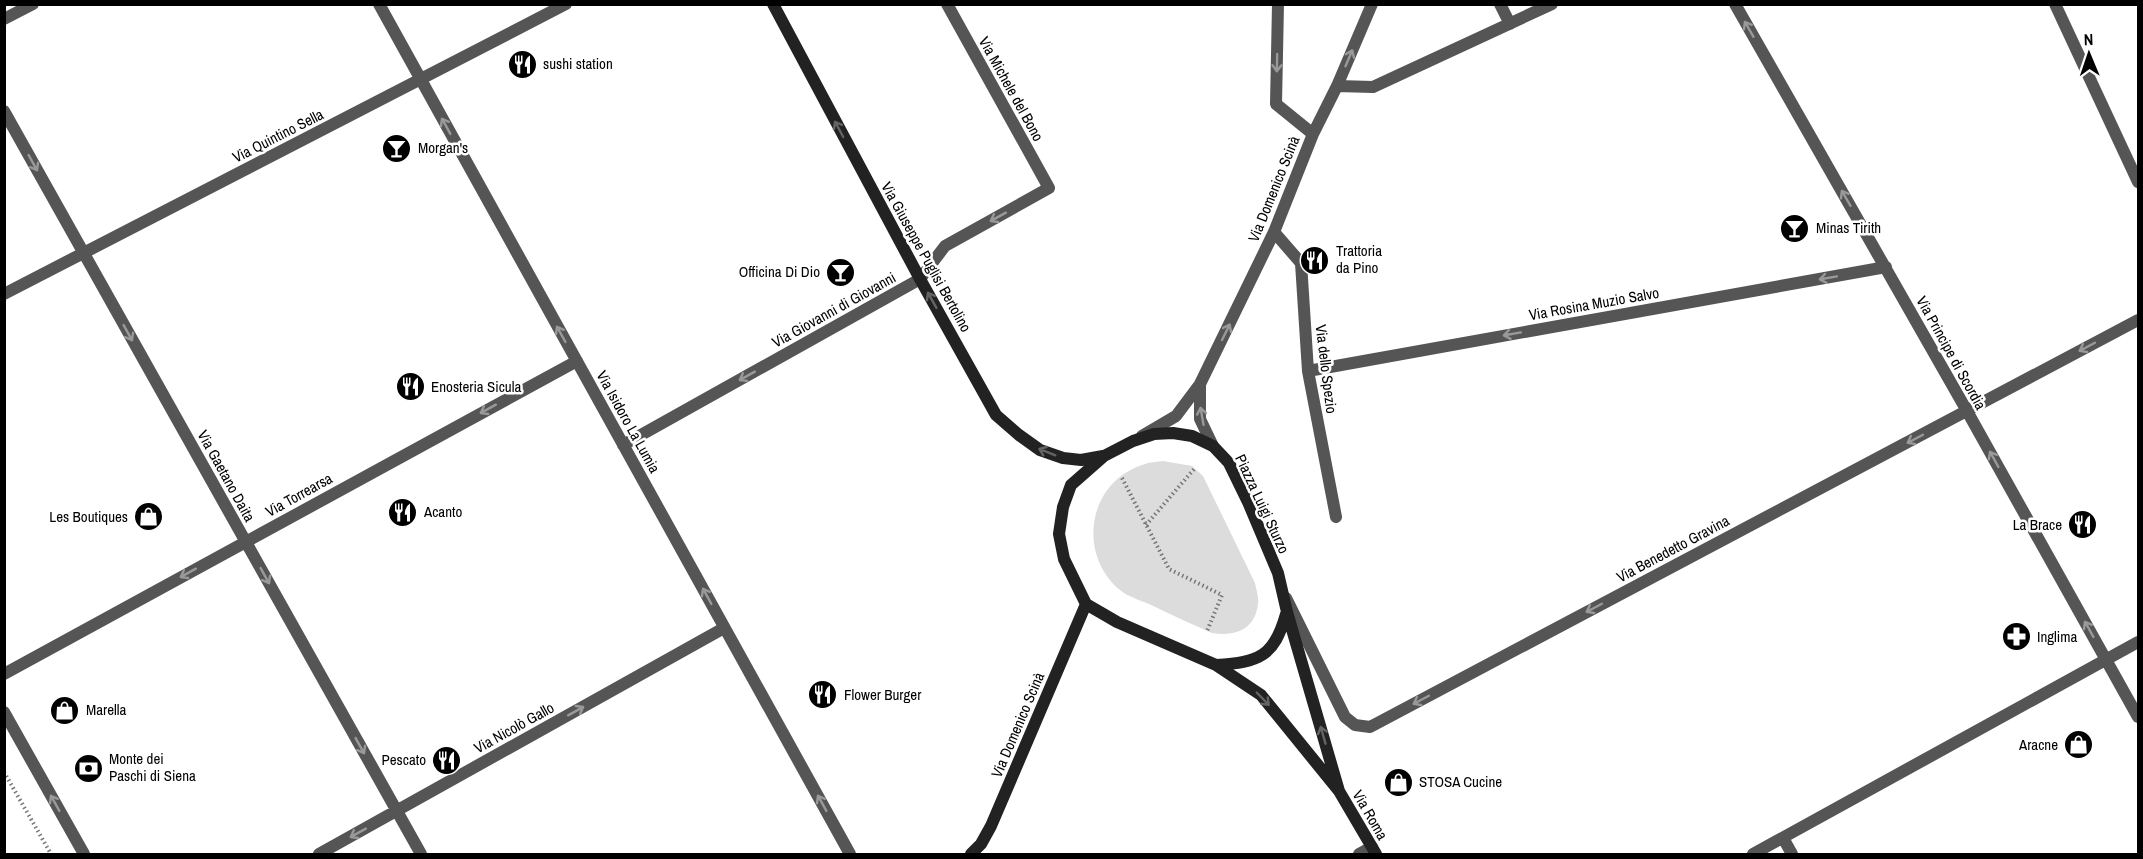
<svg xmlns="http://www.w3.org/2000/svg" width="2143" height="859" viewBox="0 0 2143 859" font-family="'Archivo Narrow',sans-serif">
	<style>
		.green { fill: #dcdcdc }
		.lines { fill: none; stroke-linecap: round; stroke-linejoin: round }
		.path { stroke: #777; stroke-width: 4; stroke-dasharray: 1.5 3; stroke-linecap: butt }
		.street { stroke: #555; stroke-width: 12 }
		.secondary { stroke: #222; stroke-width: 12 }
		.oneway { stroke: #999 }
		.oneway2 { stroke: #646464 }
		.labels { text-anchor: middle; stroke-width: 5; stroke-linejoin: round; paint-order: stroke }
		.poi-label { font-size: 15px; fill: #000; stroke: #fff; text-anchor: start }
		.street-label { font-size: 15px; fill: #000; stroke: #fff }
	</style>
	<rect width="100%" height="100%" fill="#fff"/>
	<path class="green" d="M1163,461L1192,466L1203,476L1255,583C1256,589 1259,597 1258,603C1256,629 1235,637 1212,633C1191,624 1170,614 1149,604C1139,600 1127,596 1120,590C1076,553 1088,481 1145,464C1150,462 1157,462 1163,461Z"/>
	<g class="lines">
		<path class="path" d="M1122,478L1169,569L1222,595L1207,631
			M1146,525L1195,468
			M4,772L51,854"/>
		<path class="street" d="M379,4L850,854
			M1278,4L1276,104L1313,134
			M1500,4L1510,24
			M1735,4L1967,411L2138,717
			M2055,4L2138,182
			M4,19L33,4
			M1337,86L1373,87L1552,4
			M4,111L421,854
			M1274,232L1301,263L1308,371L1336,517
			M4,294L566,4
			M1308,371L1886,267
			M1200,384V419L1213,446
			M1142,436L1176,416L1200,384L1274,232L1313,134L1337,86L1372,4
			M623,445L920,279L945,246L1049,188L947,4
			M1286,598L1345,717L1355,725L1370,727L2138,320
			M4,674L577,361
			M4,712L84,854
			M1783,838L1792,854
			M319,854L724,628
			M1359,854L1372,847
			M1753,854L2138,642"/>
		<path class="secondary" d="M773,4L920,279L996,415L1019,435L1040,450L1063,458L1081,460L1103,456
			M1216,665C1259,662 1274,657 1286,614
			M1339,791L1287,612L1278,573L1248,502L1229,463L1213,446L1192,436L1173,433L1154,434L1133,441L1104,456L1071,485L1063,507L1059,534L1064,559L1086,604L1117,622L1216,665L1261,695L1339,791L1376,854
			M971,854L981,844L991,826L1086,604"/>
	</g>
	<defs><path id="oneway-shaft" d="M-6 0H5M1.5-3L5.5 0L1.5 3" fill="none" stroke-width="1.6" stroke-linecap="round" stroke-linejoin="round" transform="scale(1.5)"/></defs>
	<g class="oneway">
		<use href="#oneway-shaft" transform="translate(1749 29) rotate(-120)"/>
		<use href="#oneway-shaft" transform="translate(1349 58) rotate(-67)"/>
		<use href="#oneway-shaft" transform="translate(1277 63) rotate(91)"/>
		<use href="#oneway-shaft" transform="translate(446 126) rotate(-119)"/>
		<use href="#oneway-shaft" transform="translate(33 163) rotate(61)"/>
		<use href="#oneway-shaft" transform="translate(1846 198) rotate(-120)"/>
		<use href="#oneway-shaft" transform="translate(998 217) rotate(151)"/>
		<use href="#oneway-shaft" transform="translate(1828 278) rotate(170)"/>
		<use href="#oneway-shaft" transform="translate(1226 332) rotate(-64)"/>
		<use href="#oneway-shaft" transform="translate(128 333) rotate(61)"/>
		<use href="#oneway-shaft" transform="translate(561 334) rotate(-119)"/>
		<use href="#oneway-shaft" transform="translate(1512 334) rotate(170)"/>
		<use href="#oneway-shaft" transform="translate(2087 347) rotate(152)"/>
		<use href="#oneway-shaft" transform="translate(747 376) rotate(151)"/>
		<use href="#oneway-shaft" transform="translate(488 409) rotate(151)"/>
		<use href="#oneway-shaft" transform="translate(1202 416) rotate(-100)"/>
		<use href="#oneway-shaft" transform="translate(1915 439) rotate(152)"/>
		<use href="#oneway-shaft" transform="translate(1994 459) rotate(-119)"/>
		<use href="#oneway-shaft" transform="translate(188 573) rotate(151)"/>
		<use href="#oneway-shaft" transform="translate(265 576) rotate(61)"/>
		<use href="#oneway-shaft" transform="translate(707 596) rotate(-119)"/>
		<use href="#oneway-shaft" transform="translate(1594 608) rotate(152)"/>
		<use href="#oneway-shaft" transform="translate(2089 629) rotate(-119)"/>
		<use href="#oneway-shaft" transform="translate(1421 700) rotate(152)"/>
		<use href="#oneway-shaft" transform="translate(576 711) rotate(-29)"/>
		<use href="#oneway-shaft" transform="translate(360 746) rotate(61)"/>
		<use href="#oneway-shaft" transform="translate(55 803) rotate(-119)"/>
		<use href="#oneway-shaft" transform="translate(822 803) rotate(-119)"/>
		<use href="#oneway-shaft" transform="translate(358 833) rotate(151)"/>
	</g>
	<g class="oneway2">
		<use href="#oneway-shaft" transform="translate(839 129) rotate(-118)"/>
		<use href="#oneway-shaft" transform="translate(932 300) rotate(-119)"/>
		<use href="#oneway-shaft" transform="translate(1047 452) rotate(-158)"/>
		<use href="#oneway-shaft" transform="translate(1263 699) rotate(46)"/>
		<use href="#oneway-shaft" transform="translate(1323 735) rotate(-106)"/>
	</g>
	<defs>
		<symbol id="restaurant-disc" viewBox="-11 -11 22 22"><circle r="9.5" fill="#000" stroke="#fff"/><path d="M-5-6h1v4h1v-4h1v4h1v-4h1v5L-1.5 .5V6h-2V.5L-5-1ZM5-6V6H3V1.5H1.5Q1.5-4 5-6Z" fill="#fff"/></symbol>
		<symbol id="bar-disc" viewBox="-11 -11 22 22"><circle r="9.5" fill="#000" stroke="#fff"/><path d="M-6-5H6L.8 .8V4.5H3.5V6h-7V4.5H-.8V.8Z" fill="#fff"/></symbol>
		<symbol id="shop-disc" viewBox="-11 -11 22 22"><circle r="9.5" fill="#000" stroke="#fff"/><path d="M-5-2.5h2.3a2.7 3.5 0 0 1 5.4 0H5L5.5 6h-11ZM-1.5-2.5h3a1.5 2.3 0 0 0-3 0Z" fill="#fff"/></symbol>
		<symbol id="pharmacy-disc" viewBox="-11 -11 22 22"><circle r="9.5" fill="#000" stroke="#fff"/><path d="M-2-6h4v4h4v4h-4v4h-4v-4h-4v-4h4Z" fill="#fff"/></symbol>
		<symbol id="bank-disc" viewBox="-11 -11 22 22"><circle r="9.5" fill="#000" stroke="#fff"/><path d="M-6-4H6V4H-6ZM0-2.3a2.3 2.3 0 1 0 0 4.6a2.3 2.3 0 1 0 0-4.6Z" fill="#fff"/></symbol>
	</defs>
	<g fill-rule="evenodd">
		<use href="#restaurant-disc" x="506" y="48" width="33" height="33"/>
		<use href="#bar-disc" x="380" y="132" width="33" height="33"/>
		<use href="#bar-disc" x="1778" y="212" width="33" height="33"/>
		<use href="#restaurant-disc" x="1298" y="244" width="33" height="33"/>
		<use href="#bar-disc" x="824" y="256" width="33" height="33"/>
		<use href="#restaurant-disc" x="394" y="370" width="33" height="33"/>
		<use href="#restaurant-disc" x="386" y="496" width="33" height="33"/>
		<use href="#shop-disc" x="132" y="500" width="33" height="33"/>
		<use href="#restaurant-disc" x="2066" y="508" width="33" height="33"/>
		<use href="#pharmacy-disc" x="2000" y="620" width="33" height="33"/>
		<use href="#restaurant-disc" x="806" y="678" width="33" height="33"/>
		<use href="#shop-disc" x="48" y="694" width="33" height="33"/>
		<use href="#shop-disc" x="2062" y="728" width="33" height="33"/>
		<use href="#restaurant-disc" x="430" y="744" width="33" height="33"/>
		<use href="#bank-disc" x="72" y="752" width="33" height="33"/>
		<use href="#shop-disc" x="1382" y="766" width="33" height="33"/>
	</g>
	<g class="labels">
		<g class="poi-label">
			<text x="543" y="69">sushi station</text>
			<text x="418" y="153">Morgan's</text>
			<text x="1816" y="233">Minas Tirith</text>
			<text x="1336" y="256">Trattoria<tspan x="1336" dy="17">da Pino</tspan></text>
			<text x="820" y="277" text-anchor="end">Officina Di Dio</text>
			<text x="431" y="392">Enosteria Sicula</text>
			<text x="424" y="517">Acanto</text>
			<text x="128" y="522" text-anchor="end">Les Boutiques</text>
			<text x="2062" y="530" text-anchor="end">La Brace</text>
			<text x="2037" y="642">Inglima</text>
			<text x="844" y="700">Flower Burger</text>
			<text x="86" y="715">Marella</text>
			<text x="2058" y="750" text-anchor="end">Aracne</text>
			<text x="109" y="764">Monte dei<tspan x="109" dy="17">Paschi di Siena</tspan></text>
			<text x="426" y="765" text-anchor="end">Pescato</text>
			<text x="1419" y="787">STOSA Cucine</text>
		</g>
		<g class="street-label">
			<text transform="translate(1011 89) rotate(61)" y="5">Via Michele del Bono</text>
			<text transform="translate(278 136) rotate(-27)" y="5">Via Quintino Sella</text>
			<text transform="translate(1274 189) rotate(-68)" y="5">Via Domenico Scinà</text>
			<text transform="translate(926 257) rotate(61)" y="5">Via Giuseppe Puglisi Bertolino</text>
			<text transform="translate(1594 304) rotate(-10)" y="5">Via Rosina Muzio Salvo</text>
			<text transform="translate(834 310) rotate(-29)" y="5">Via Giovanni di Giovanni</text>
			<text transform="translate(1951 353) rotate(61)" y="5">Via Principe di Scordia</text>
			<text transform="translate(1326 369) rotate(83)" y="5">Via dello Spezio</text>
			<text transform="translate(628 422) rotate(61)" y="5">Via Isidoro La Lumia</text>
			<text transform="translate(226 476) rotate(61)" y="5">Via Gaetano Daita</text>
			<text transform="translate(299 495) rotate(-29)" y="5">Via Torrearsa</text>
			<text transform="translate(1262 504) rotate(65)" y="5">Piazza Luigi Sturzo</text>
			<text transform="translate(1673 549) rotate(-28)" y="5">Via Benedetto Gravina</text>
			<text transform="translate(1018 725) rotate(-67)" y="5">Via Domenico Scinà</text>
			<text transform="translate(514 728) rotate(-29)" y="5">Via Nicolò Gallo</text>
			<text transform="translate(1370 815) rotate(60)" y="5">Via Roma</text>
		</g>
	</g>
	<rect width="2143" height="859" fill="none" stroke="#000000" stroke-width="12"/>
	<g transform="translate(2089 54) rotate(358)" stroke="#ffffff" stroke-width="4.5" paint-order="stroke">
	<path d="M0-4.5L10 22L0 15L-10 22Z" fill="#000000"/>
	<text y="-9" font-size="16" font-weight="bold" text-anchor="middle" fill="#000000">N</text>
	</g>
</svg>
